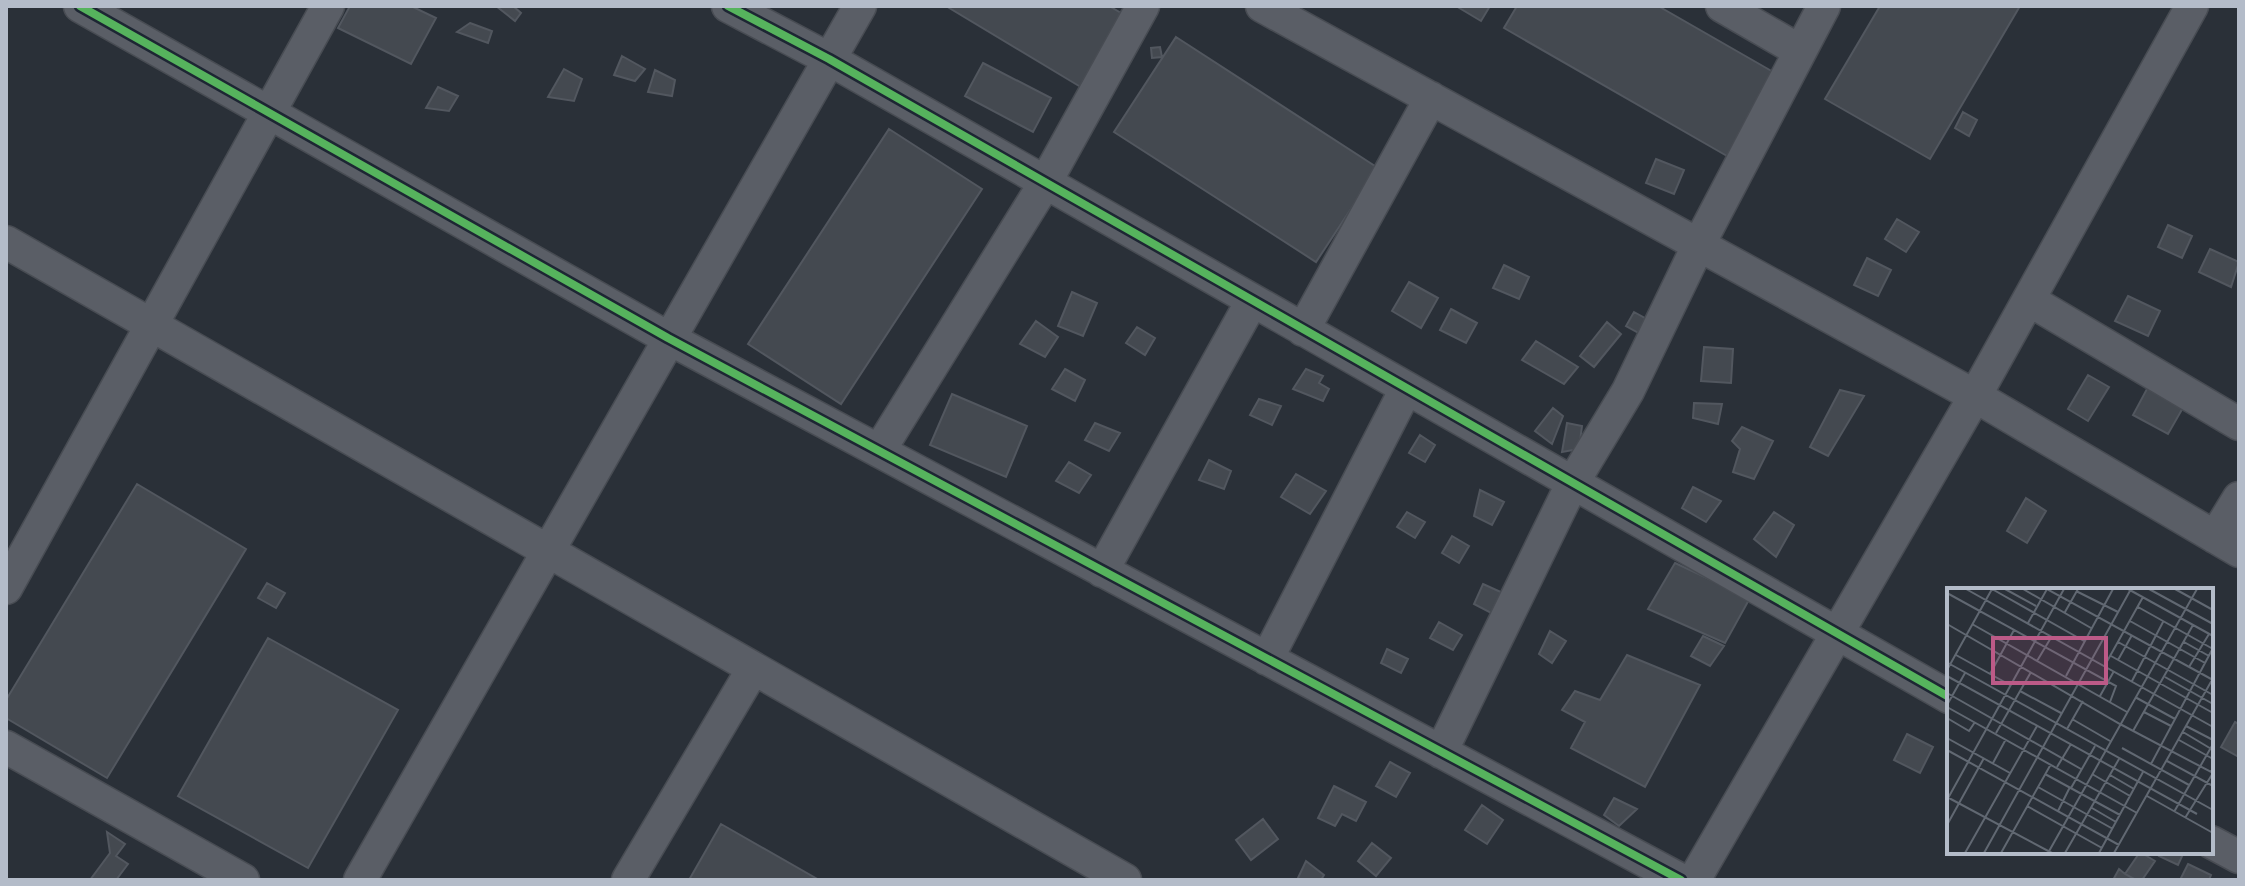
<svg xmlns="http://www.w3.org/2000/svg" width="2245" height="886" viewBox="0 0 2245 886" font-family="Arial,sans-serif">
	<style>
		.building { fill: #444950; stroke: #52575f; stroke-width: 2 }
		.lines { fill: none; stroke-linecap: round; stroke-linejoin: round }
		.street-casing { stroke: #484c53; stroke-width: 35 }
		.street { stroke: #5a5e66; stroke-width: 32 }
		.cycleway-casing { stroke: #1d2633; stroke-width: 13 }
		.cycleway { stroke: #56b35d; stroke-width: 8 }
		.inset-road { fill: none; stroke: #616872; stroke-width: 2 }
		.view { fill: #bc5a87; fill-opacity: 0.15; stroke: #bc5a87; stroke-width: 4 }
		.inset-edge { fill: none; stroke: #b4bcc9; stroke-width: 4 }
	</style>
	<rect width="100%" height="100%" fill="#2a3038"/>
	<path class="building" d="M350,6H411L436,18L411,64L338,28Z
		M496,6H513L521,13L515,21Z
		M946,6H1109L1128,17L1084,89Z
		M1456,6H1490L1481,21Z
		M1517,6H1658L1775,73L1727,156L1504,28Z
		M1880,6H2020L1930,159L1825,99Z
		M470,23L492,31L488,43L457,32Z
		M1176,37L1378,168L1316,262L1114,132Z
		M1160,47L1162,57L1152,58L1151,48Z
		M622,56L645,69L635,81L614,75Z
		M983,63L1051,98L1033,132L965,96Z
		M564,69L582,79L574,101L548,97Z
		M655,70L675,80L672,96L648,92Z
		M438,87L458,96L449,111L426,108Z
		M1963,112L1977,120L1969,136L1955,128Z
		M889,129L982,189L841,404L748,344Z
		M1656,159L1684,170L1674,194L1646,183Z
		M1897,219L1919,232L1906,252L1885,239Z
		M2168,225L2192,236L2182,258L2158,247Z
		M2210,249L2239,262L2231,287L2199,272Z
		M1867,258L1891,270L1878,296L1854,285Z
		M1504,265L1529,277L1519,299L1493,288Z
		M1409,282L1438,298L1421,328L1392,311Z
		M1072,292L1097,303L1083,336L1058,326Z
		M2128,296L2160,311L2148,336L2115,321Z
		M1451,309L1477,323L1466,343L1440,330Z
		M1634,312L1652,322L1644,336L1626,326Z
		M1036,321L1058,337L1045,357L1020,344Z
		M1607,322L1621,334L1594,367L1580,356Z
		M1137,327L1155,338L1145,355L1126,343Z
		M1536,341L1578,367L1564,384L1522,360Z
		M1704,347L1733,349L1731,383L1701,381Z
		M1065,369L1085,380L1075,401L1052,389Z
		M1306,369L1323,376L1319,383L1329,389L1323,401L1293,389Z
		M2088,375L2109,387L2088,421L2068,409Z
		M2148,387L2184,406L2168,434L2133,415Z
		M1840,390L1864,396L1828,456L1810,447Z
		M952,394L1027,426L1006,477L930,445Z
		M1259,399L1281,406L1272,425L1250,415Z
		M1694,403L1722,404L1718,424L1693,418Z
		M1553,408L1563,416L1552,444L1535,431Z
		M1095,423L1120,433L1109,451L1085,440Z
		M1567,423L1582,426L1579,449L1562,452Z
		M1742,427L1773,441L1754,479L1733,472L1740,449L1732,441Z
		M1420,435L1435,445L1425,462L1409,453Z
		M1209,460L1231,471L1224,489L1199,480Z
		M1069,462L1091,475L1079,493L1056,481Z
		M1296,474L1326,491L1310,514L1281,497Z
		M137,484L246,549L107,778L6,718V700Z
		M1693,487L1721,501L1706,522L1682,508Z
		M1480,490L1504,502L1492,525L1474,516Z
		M2026,498L2046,511L2027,543L2007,531Z
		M1407,512L1425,522L1415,538L1397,527Z
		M1774,512L1794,525L1776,557L1754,539Z
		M1452,536L1469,546L1459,563L1442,553Z
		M1675,563L1750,598L1725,643L1648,609Z
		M267,583L285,593L276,608L258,598Z
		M1483,584L1503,593L1493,614L1474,604Z
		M1439,622L1462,635L1453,650L1430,638Z
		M1550,631L1566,641L1552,663L1539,654Z
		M1703,636L1724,646L1710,666L1691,656Z
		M268,638L398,710L308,868L178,796Z
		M1387,649L1408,659L1401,673L1381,663Z
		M1627,655L1700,685L1645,787L1571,748L1585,722L1562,710L1575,691L1600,700Z
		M2235,722L2239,724V757L2221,747Z
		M1907,734L1933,747L1920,773L1894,760Z
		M1390,762L1410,773L1396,797L1376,786Z
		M1334,786L1366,802L1356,821L1342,814L1335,826L1318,818Z
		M1614,798L1637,809L1619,826L1604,815Z
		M1482,805L1503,820L1487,844L1465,830Z
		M1263,819L1278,839L1251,860L1236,840Z
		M721,824L819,880H689Z
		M107,832L125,844L116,856L128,864L116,880H90L110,853Z
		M1372,843L1391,858L1376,876L1358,861Z
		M2140,852L2155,861L2142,880H2136L2125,874Z
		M2161,852H2184L2178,865L2159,856Z
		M1306,861L1324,875L1321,880H1297Z
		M2188,864L2211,875L2209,880H2180Z
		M2119,869L2125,874L2136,880H2113Z"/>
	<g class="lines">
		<defs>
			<path id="street" d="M80,6L668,338L1681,880
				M728,6L829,59L1949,697
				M1262,6L1975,396L2239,551
				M1722,6L1800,51
				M6,242L1125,880
				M2029,300L2239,424
				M1303,330L1431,98
				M879,451L1045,183L1143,6
				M2215,537L2239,498
				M1102,571L1252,301
				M6,588L328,6
				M1267,659L1406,389
				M6,747L243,880
				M1441,752L1572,484L1628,391L1699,244L1824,6
				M2211,842L2239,857
				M360,880L860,6
				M628,880L753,669
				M1694,880L1975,396L2192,6"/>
		</defs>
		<use href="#street" class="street-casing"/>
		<use href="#street" class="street"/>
		<defs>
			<path id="cycleway" d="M80,6L668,338L1681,880
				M728,6L829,59L1949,697"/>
		</defs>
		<use href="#cycleway" class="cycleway-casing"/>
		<use href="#cycleway" class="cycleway"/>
	</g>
	<g transform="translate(1947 588)">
		<rect width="266" height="266" fill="#2a3038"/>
		<path class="inset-road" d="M19,1L266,139M45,1L137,53M58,1L89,18M76,1L144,40M181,1L266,48M202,1L266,36M228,1L266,22M129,3L171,24M0,5L169,98L163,114M191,19L266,61M118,24L131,1M183,33L258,75M81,35L100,1L266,92M0,36L173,136L264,184L266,180M25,36L180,124M171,54L266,107M237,54L262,68M9,67L63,97M164,68L266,125M171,72L185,47M90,73L105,48M1,75L266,222M158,77L196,9M242,79L262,46M0,82L45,1M43,86L67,42M0,88L250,226M119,88L166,1M218,89L266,116M185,93L216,34M73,103L114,125M0,105L134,181M153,108L167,83M188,109L228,131M0,117L18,85M0,119L190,225M197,124L224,138M0,130L22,143L28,134M125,131L163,153M239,138L266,152M120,141L136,113M186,143L246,37M236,144L266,162M49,145L84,84M0,150L63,185M232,152L266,171M175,160L242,197M0,162L172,257M220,173L266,198M46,175L59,151M204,176L266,60M110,179L124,156M98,186L173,227M145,186L183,208M163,187L187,201M91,199L166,241M124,200L148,158M200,208L266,245M0,209L105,265M0,212L117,1M80,218L155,260M145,220L169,234M111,223L123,199M227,224L266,156M238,230L266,185M0,237L37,170M18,265L90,138M37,265L184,1M54,265L104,176M101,265L250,1M118,265L172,171M152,265L196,184M167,265L265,92"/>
		<path class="view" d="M46,50H159V95H46Z"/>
		<rect width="266" height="266" class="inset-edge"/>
	</g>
	<rect width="2245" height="886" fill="none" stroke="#b4bcc9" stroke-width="16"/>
</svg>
